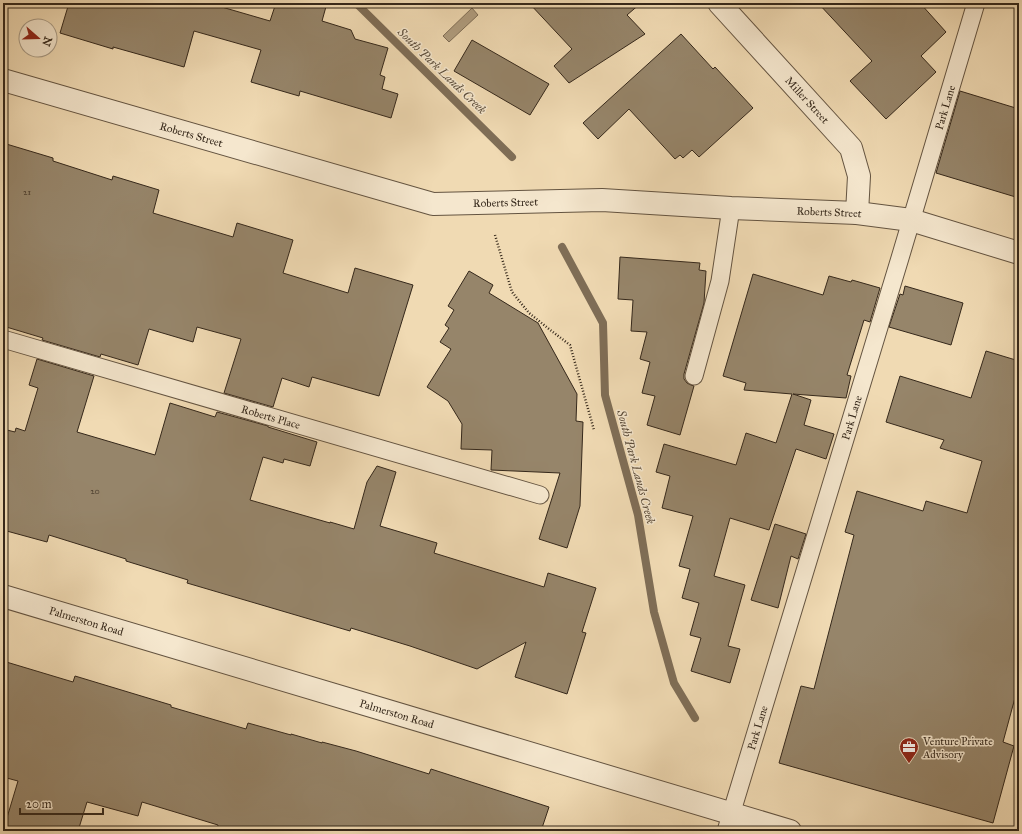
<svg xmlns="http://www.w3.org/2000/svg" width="1022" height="834" viewBox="0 0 1022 834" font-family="'IM FELL Great Primer',serif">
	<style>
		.water { fill: #b09d7f; stroke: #7f6e57 }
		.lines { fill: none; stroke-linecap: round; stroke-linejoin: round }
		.stream { stroke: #7f6e57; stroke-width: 8 }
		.building { fill: #96856a; stroke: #35281b }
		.service-casing { stroke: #645441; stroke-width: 19 }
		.minor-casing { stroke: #645441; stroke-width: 24 }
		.path { stroke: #35281b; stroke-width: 2.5; stroke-dasharray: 1 2; stroke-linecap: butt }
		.service { stroke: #f5e7ce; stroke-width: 17 }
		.minor { stroke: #f5e7ce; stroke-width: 22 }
		.labels { text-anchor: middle; stroke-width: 3; stroke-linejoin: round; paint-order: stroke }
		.number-label { font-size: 9px; fill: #4d3f2f }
		.street-label { font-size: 11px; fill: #35281b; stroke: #f5e7ce }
		.poi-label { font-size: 11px; fill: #35281b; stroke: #f5e7ce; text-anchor: start }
		.water-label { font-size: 12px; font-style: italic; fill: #5a4b39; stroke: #f5e7ce }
	</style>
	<rect width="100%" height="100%" fill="#f0dab3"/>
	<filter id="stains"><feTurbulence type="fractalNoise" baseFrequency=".005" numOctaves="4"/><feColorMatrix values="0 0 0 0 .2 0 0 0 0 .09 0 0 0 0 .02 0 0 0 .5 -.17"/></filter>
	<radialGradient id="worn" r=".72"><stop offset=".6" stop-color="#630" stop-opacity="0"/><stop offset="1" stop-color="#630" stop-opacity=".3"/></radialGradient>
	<path class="water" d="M472,8L478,15L449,42L443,36Z"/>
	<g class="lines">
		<path class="stream" d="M356,3L512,157
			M562,247L603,323L605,395L638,515L654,612L674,683L695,718"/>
	</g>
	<path class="building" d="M69,3H208L270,21L276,3H327L322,21L351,30L355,39L388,48L380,75L385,77L382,89L398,94L391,118L300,91L299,96L251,82L261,50L194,31L184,67L113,47V49L60,33Z
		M529,3H641L627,15L645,34L569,83L554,66L572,49Z
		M818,3H920L946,32L921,56L936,72L886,119L850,81L872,61Z
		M681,34L713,69L715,67L753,108L699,157L692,150L683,158L680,155L675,159L629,109L598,139L583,123Z
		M472,40L549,84L530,115L454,71Z
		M960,91L1019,109V198L936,173Z
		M3,143L53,158V161L112,180L113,176L159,190L153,213L233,237L237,223L293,240L283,273L348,293L355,268L413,285L379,396L312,377L309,387L282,378L273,407L224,393L241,339L197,327L193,342L149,329L138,365L101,354L100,357L42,340L43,338L3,326Z
		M620,257L700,263L699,270L706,271L704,303L684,374V379L687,383L691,385L694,386L680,435L647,425L655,396L642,393L650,362L640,359L647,332L631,331L633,300L618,299Z
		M469,271L493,285L489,293L538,323L577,394L576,421L583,422L580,506L567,548L539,539L560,473L491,470L492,450L461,449L462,424L448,401L427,387L451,349L440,342L449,328L445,325L454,310L448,306Z
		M753,274L823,295L829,276L851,282L852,280L880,288L870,322L864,320L847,375L851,376L846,398L793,394L811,400L804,425L834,434L826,459L796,449L769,530L730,518L714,576L745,585L728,646L740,649L730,683L691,671L701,638L690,635L699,603L682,598L690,569L679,566L693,516L662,508L670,476L656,472L664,444L736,465L746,433L776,443L792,394L744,390L746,383L723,376Z
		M905,286L963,303L951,345L889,327L900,294L903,295Z
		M986,351L1019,361V683L1003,742L1014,746L993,823L779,763L801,686L814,689L854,535L845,532L857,491L923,511L926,501L967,513L982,461L940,448L944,440L886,422L900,376L971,398Z
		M37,359L94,376L77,432L155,455L170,403L215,417L217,412L268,426V427L317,442L310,466L284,459L283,463L263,457L250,500L330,523V522L354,529L367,482L377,466L396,472L380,526L437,543L434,553L544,587L548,573L596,588L582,632L586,633L567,694L515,677L526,642L477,669L410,646L351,628L350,631L187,583L188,580L126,561V559L49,535L47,542L3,530V429L15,432L16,428L25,431L38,388L29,385Z
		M775,524L806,534L798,559L791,556L778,608L751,600Z
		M3,661L73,682L75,676L171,705V707L246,729L248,723L291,735V734L322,743V742L356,751L429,774L431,769L549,807L541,831H217L218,825L142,802L138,816L87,802L78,831H3L18,781L3,777Z"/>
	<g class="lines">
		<defs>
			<g id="service">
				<path id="s1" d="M3,339L540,495"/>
				<path d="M694,376L720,281L731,208"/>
				<path id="s2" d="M726,831L900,258L976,3"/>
			</g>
			<g id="minor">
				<path id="s3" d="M719,3L851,148L859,176L857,213"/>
				<path id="s4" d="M3,80L433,204L602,200L731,208L857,213L911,220L1019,253"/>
				<path id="s5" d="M3,596L790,831"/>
			</g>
		</defs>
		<use href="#service" class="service-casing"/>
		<use href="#minor" class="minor-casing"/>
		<path class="path" d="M495,235L512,292L529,313L549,329L570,345L594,430"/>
		<use href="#service" class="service"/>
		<use href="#minor" class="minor"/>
	</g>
	<defs>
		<symbol id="office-pin" viewBox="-11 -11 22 30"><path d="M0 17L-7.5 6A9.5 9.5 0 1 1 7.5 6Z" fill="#8f2418" stroke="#f5e7ce"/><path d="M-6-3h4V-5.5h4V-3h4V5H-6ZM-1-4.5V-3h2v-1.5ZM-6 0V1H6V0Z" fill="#fff"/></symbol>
	</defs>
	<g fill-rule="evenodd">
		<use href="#office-pin" x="898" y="736" width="22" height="30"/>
	</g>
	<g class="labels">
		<g class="number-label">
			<text x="27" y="195">21</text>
			<text x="95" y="494">20</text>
		</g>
		<g class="street-label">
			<text dy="4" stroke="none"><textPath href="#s3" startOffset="131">Miller Street</textPath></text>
			<text dy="4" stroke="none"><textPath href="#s2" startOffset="756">Park Lane</textPath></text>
			<text dy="4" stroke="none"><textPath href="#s4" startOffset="196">Roberts Street</textPath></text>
			<text dy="4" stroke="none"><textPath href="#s4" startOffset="520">Roberts Street</textPath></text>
			<text dy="4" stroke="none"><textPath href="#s4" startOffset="844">Roberts Street</textPath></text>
			<text dy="4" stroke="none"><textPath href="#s1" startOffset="279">Roberts Place</textPath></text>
			<text dy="4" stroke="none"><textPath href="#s2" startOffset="432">Park Lane</textPath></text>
			<text dy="4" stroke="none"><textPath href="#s5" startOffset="87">Palmerston Road</textPath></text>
			<text dy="4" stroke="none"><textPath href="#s5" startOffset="411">Palmerston Road</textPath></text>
			<text dy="4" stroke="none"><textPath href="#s2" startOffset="108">Park Lane</textPath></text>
		</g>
		<g class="poi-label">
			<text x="923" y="745">Venture Private<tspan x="923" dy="13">Advisory</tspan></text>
		</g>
		<g class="water-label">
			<text transform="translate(442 71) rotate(44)" y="4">South Park Lands Creek</text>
			<text transform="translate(636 467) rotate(75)" y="4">South Park Lands Creek</text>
		</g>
	</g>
	<rect width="1022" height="834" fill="none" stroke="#f0dab3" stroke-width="16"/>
	<rect x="4" y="4" width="1014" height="826" fill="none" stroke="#35281b" stroke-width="2"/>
	<rect x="8" y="8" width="1006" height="818" fill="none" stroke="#35281b"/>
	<g transform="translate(38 38) rotate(110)"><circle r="19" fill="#f5e7ce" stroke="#a89b86"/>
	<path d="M0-3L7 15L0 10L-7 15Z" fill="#8f2418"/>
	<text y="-6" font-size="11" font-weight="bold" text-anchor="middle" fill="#35281b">N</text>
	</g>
	<path d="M20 808v6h83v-6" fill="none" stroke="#35281b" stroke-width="2"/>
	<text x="26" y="808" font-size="12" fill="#35281b" stroke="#f5e7ce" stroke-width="3" paint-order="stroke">20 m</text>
	<rect width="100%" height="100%" filter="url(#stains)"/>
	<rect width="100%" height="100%" fill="url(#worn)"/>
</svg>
